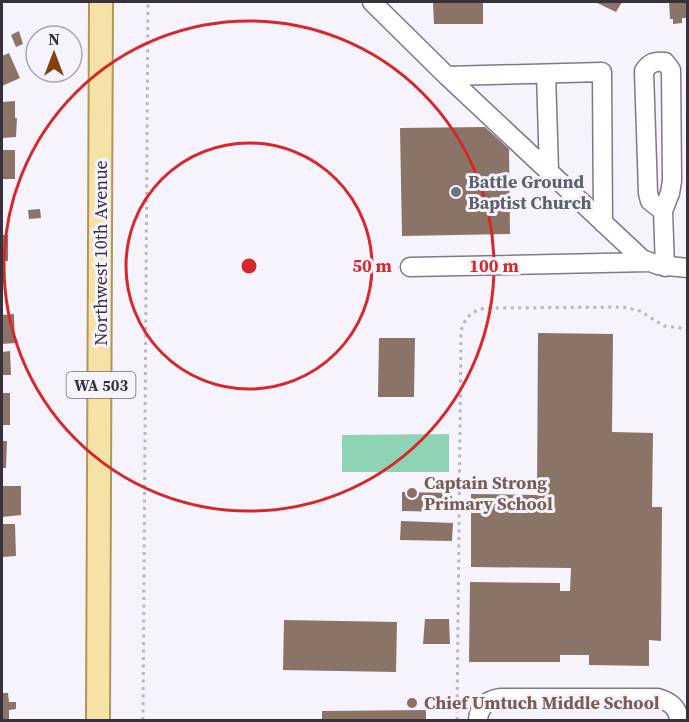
<svg xmlns="http://www.w3.org/2000/svg" width="689" height="722" viewBox="0 0 689 722" font-family="'Source Serif 4',serif">
	<style>
		.green { fill: #8ed3b3 }
		.building { fill: #8a7467 }
		.lines { fill: none; stroke-linecap: round; stroke-linejoin: round }
		.minor-casing { stroke: #81778b; stroke-width: 21 }
		.major-casing { stroke: #af975a; stroke-width: 26 }
		.path { stroke: #bab6bf; stroke-width: 3; stroke-dasharray: 3 4.5; stroke-linecap: butt }
		.minor { stroke: #fff; stroke-width: 18 }
		.major { stroke: #f6e2a7; stroke-width: 22 }
		.ring { fill: none; stroke: #d62828; stroke-width: 3 }
		.worship-dot { fill: #6b7280; stroke: #f7f3fc; stroke-width: 2 }
		.education-dot { fill: #8d6e63; stroke: #f7f3fc; stroke-width: 2 }
		.labels { text-anchor: middle; stroke-width: 6; stroke-linejoin: round; paint-order: stroke }
		.shield { fill: #f7f3fc; stroke: #706b74; stroke-width: 1.5 }
		.shield-label { font-size: 16px; font-weight: bold; fill: #36313a }
		.worship-label { font-size: 18px; font-weight: bold; fill: #5b616d; stroke: #f7f3fc; text-anchor: start }
		.street-label { font-size: 18px; fill: #36313a; stroke: #f7f3fc }
		.education-label { font-size: 18px; font-weight: bold; fill: #785e54; stroke: #f7f3fc; text-anchor: start }
		.centre { fill: #d62828; stroke: #f7f3fc; stroke-width: 3 }
		.ring-label { font-size: 18px; text-anchor: middle; font-weight: bold; fill: #d62828; stroke: #f7f3fc; stroke-width: 6; stroke-linejoin: round; paint-order: stroke }
	</style>
	<rect width="100%" height="100%" fill="#f7f3fc"/>
	<path class="green" d="M449,434V472H342V435Z"/>
	<path class="building" d="M433,2H483V24H434Z
		M595,2H622L616,12Z
		M669,2H688V18H682V23L673,24V19H670Z
		M19,31L23,44L16,47L11,35Z
		M9,53L20,78L2,86V56Z
		M15,101V118H17L16,137L2,138V102Z
		M485,127L509,149L510,234L402,236L400,128Z
		M2,150H15V179H2Z
		M40,209L41,218L29,219L28,210Z
		M2,235H8V261H2Z
		M14,314L15,343L2,344V315Z
		M538,333L613,334L612,432L653,433L652,507H662L661,641L649,640V666L589,665V655H560V662H469L470,582L560,583V591H570L571,568L471,567V494L537,495Z
		M379,338H415L414,397H378Z
		M10,351L11,375H2V352Z
		M2,393H10V425H2Z
		M2,441H7L6,468H2Z
		M2,486H21V515L2,517Z
		M402,492L452,493L451,512L402,511Z
		M401,521L453,523L452,541L400,540Z
		M2,524H15L16,556L2,557Z
		M425,619H449L450,644H423Z
		M284,620L397,622L396,672L283,670Z
		M2,693H8L9,702H16V709L9,710V720H2Z
		M426,710V720H322V711Z"/>
	<g class="lines">
		<defs>
			<path id="minor" d="M372,2L447,76L642,259L658,265L688,268
				M546,74L549,171
				M447,76L602,72L603,223
				M663,211L650,201L648,193L644,71C650,62 655,61 665,62L671,70L672,181L670,193L663,211L665,267
				M410,267L648,262
				M478,720C479,706 487,700 501,698H658C670,702 678,707 679,720"/>
			<path id="major" d="M98,720L101,2"/>
		</defs>
		<use href="#minor" class="minor-casing"/>
		<use href="#major" class="major-casing"/>
		<path class="path" d="M143,720L148,2
			M457,720L461,331C465,317 472,311 485,308L623,307L640,311L664,326L688,329"/>
		<use href="#minor" class="minor"/>
		<use href="#major" class="major"/>
	</g>
	<g class="ring">
		<circle cx="249" cy="266" r="123"/>
		<circle cx="249" cy="266" r="245"/>
	</g>
	<circle class="worship-dot" cx="456" cy="192" r="6"/>
	<g class="education-dot">
		<circle cx="412" cy="493" r="6"/>
		<circle cx="412" cy="703" r="6"/>
	</g>
	<g class="labels">
		<rect class="shield" x="66.5" y="372" width="69" height="26" rx="4.5"/>
		<g class="shield-label">
			<text x="101" y="391">WA 503</text>
		</g>
		<g class="worship-label">
			<text x="468" y="188">Battle Ground<tspan x="468" dy="21">Baptist Church</tspan></text>
		</g>
		<g class="street-label">
			<text transform="translate(101 253) rotate(-90)" y="6">Northwest 10th Avenue</text>
		</g>
		<g class="education-label">
			<text x="424" y="489">Captain Strong<tspan x="424" dy="21">Primary School</tspan></text>
			<text x="424" y="709">Chief Umtuch Middle School</text>
		</g>
	</g>
	<circle cx="249" cy="266" r="9" class="centre"/>
	<g class="ring-label">
		<text x="372" y="272">50 m</text>
		<text x="494" y="272">100 m</text>
	</g>
	<rect width="689" height="722" fill="none" stroke="#36313a" stroke-width="6"/>
	<g transform="translate(54 54)"><circle r="28" fill="#f7f3fc" stroke="#aaa5ae" stroke-width="1.5"/>
	<path d="M0-4.5L10 22L0 15L-10 22Z" fill="#83410c"/>
	<text y="-9" font-size="16" font-weight="bold" text-anchor="middle" fill="#36313a">N</text>
	</g>
</svg>
